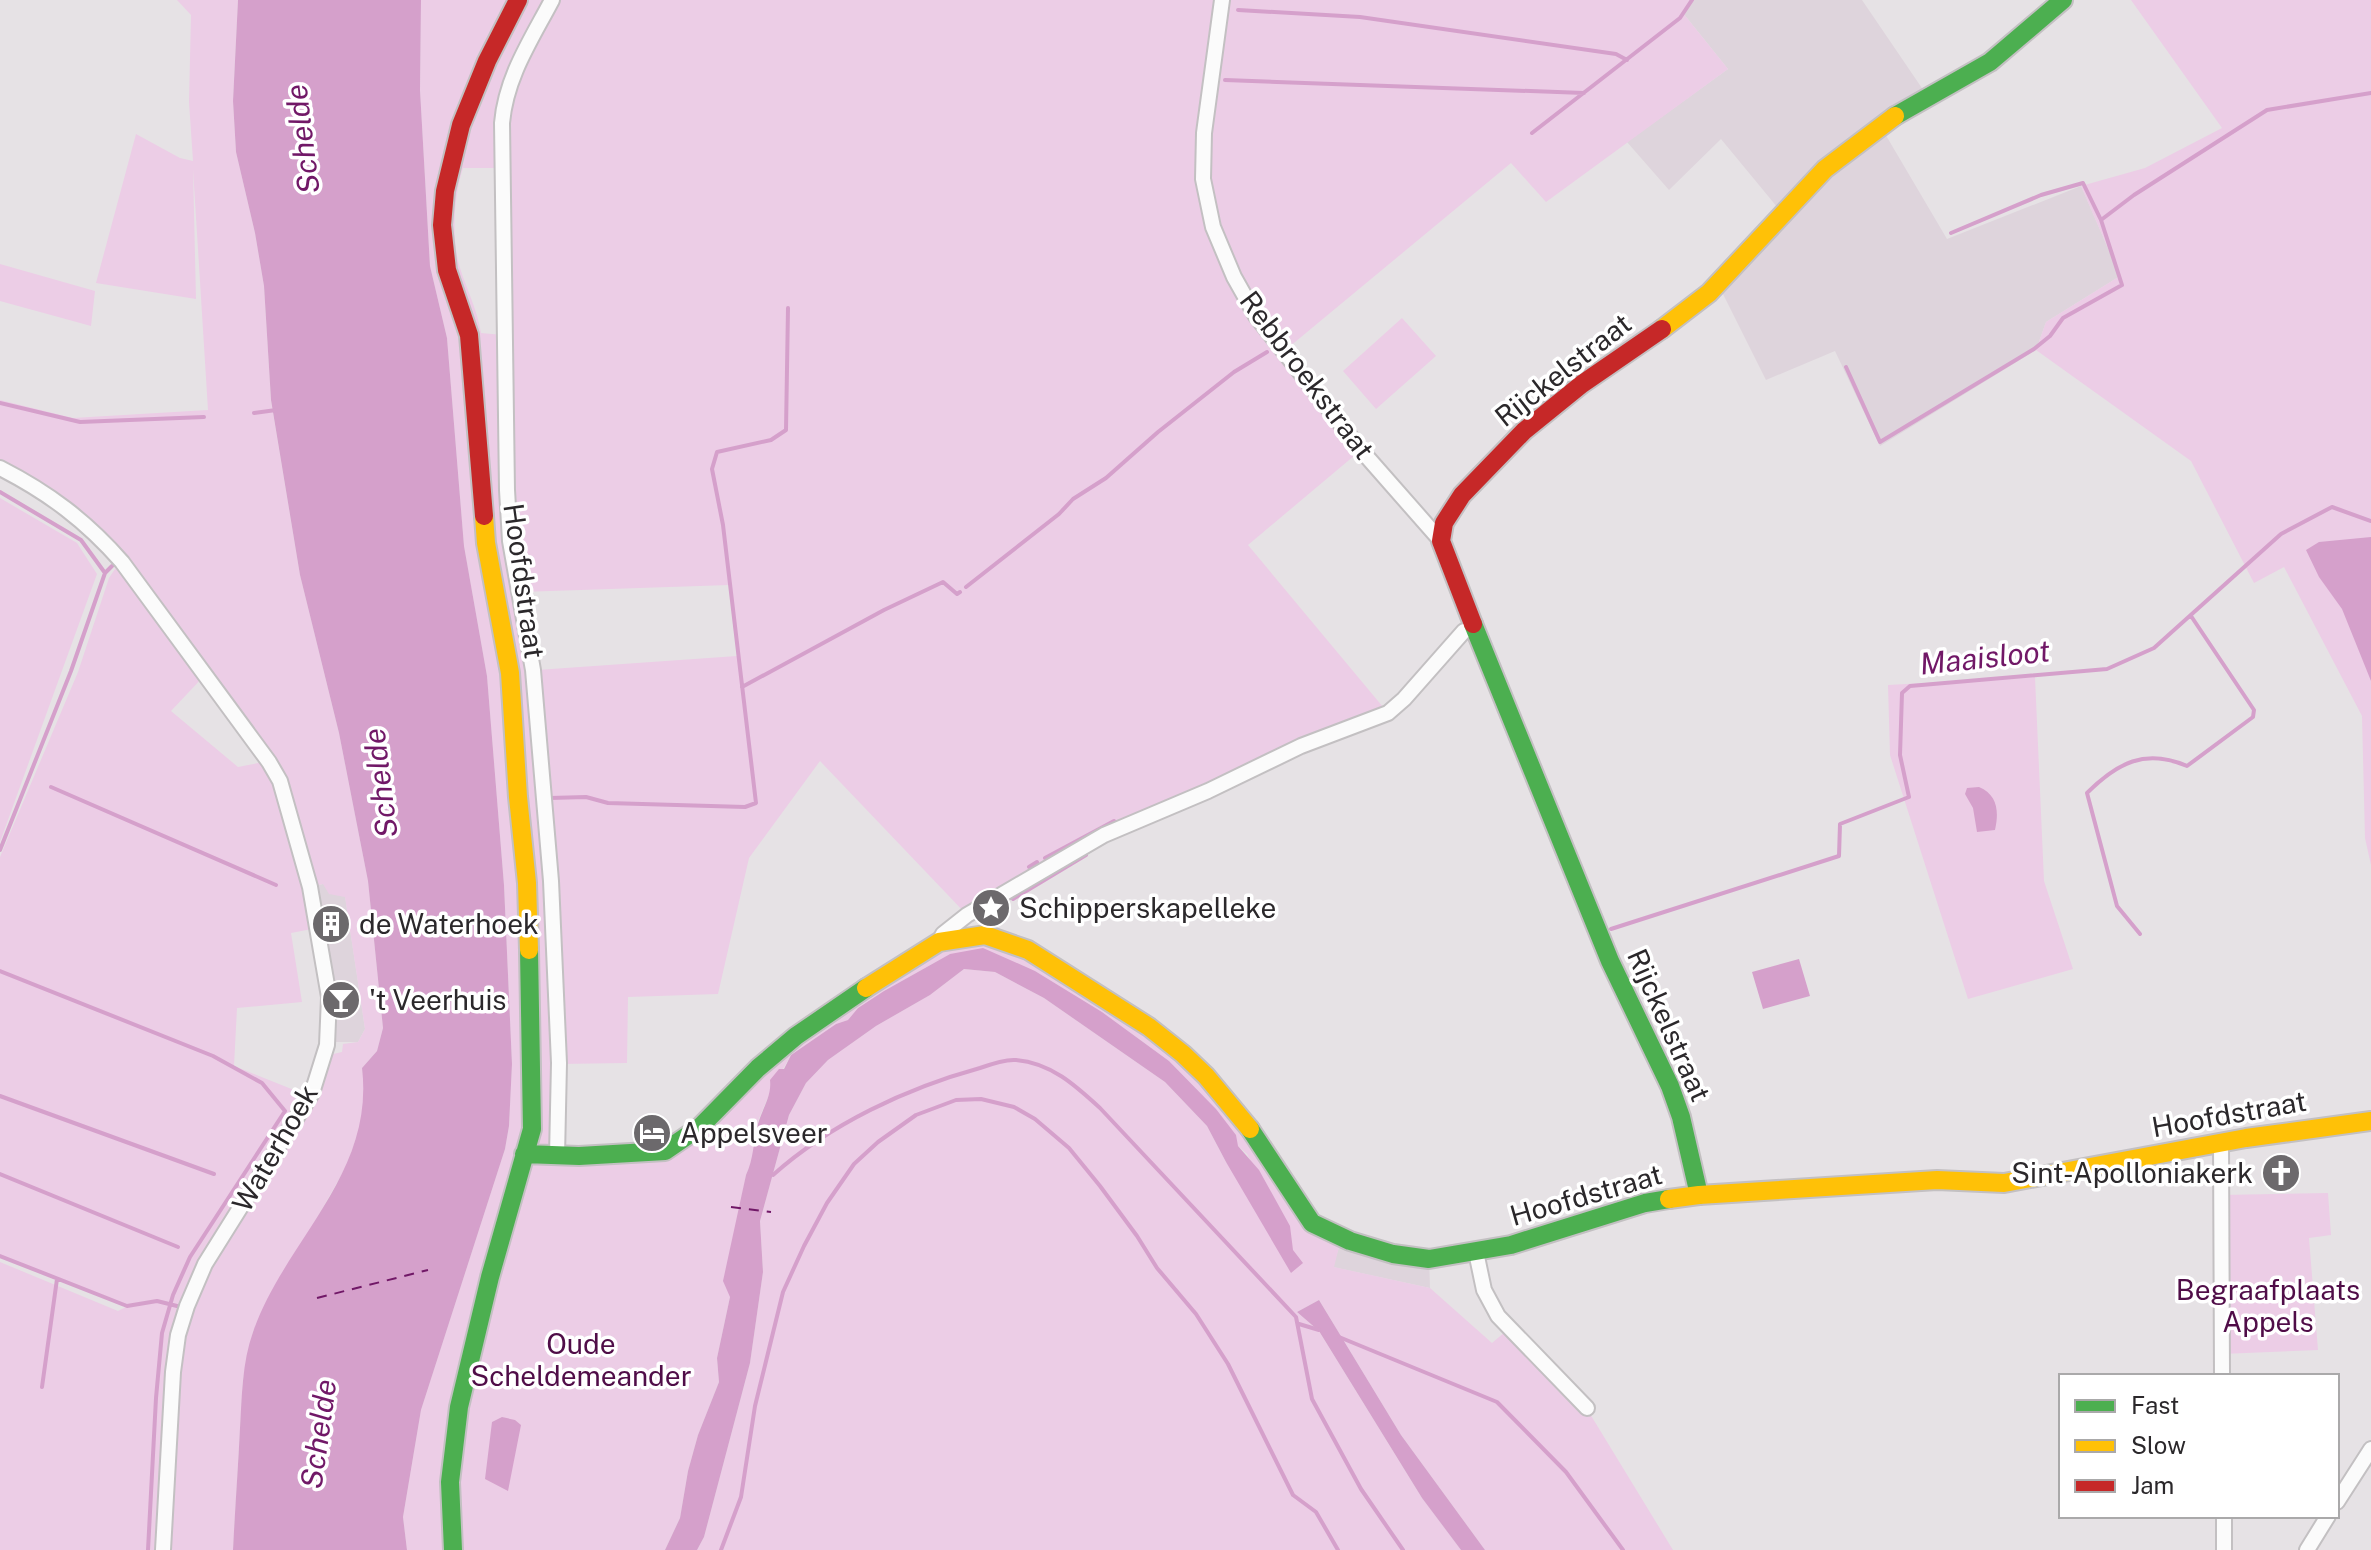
<svg xmlns="http://www.w3.org/2000/svg" width="2371" height="1550" viewBox="0 0 2371 1550" font-family="'Public Sans',sans-serif">
	<style>
		.built { fill: #ded4dc }
		.green { fill: #eccde6; fill-rule: evenodd }
		.water { fill: #d5a0cb }
		.lines { fill: none; stroke-linecap: round; stroke-linejoin: round }
		.stream { stroke: #d5a0cb; stroke-width: 4 }
		.ferry { stroke: #711867; stroke-width: 2; stroke-dasharray: 10 8; stroke-linecap: butt }
		.street-casing { stroke: #c3c0c2; stroke-width: 18 }
		.fast-casing { stroke: #c3c0c2; stroke-width: 22 }
		.slow-casing { stroke: #c3c0c2; stroke-width: 22 }
		.jam-casing { stroke: #c3c0c2; stroke-width: 22 }
		.street { stroke: #fbfbfb; stroke-width: 14 }
		.fast { stroke: #4caf50; stroke-width: 18 }
		.slow { stroke: #ffc107; stroke-width: 18 }
		.jam { stroke: #c62828; stroke-width: 18 }
		.labels { text-anchor: middle; stroke-width: 7; stroke-linejoin: round; paint-order: stroke }
		.street-label { font-size: 28px; fill: #2b282b; stroke: #fff }
		.poi-label { font-size: 28px; fill: #2b282b; stroke: #fff; text-anchor: start }
		.park-label { font-size: 28px; fill: #500d48; stroke: #fff }
		.water-label { font-size: 30px; font-style: italic; fill: #711867; stroke: #fff }
	</style>
	<rect width="100%" height="100%" fill="#e6e2e5"/>
	<path class="built" d="M1694,0H1862L1928,97L1881,127L1947,239L2081,186L2120,276L2046,322L2036,350L1880,446L1835,351L1766,380L1718,284L1782,213L1721,139L1669,190L1627,142L1728,69L1683,13Z
		M323,884L345,896L365,1029L358,1042H333L310,887Z
		M1340,1243L1429,1259L1430,1288L1333,1267Z"/>
	<path class="green" d="M177,0H238L233,101L236,152L255,233L264,286L271,401L300,575L339,733L368,881L383,1028L377,1051L362,1068L365,1091L361,1124L347,1165L253,1331L243,1379L233,1550H0V1262L118,1311L126,1307L0,1256V857L78,672L109,578L117,566C86,508 57,490 0,461V400L73,418L208,410L193,169L196,299L96,283L136,134L180,158L193,161L189,102L191,15ZM204,676L268,761L238,767L171,711ZM323,884L329,894L345,897L365,1029L358,1042L343,1044L342,1052L329,1055L314,1098L234,1066L237,1008L302,1002L291,933L317,928L310,887Z
		M421,0H1694L1683,13L1728,69L1546,202L1511,163L1283,352L1361,450L1248,545L1388,713L1166,808L967,915L820,761L749,858L718,994L628,997L627,1063L559,1064L557,1156L665,1152L758,1068L918,953L985,935L1149,1027L1254,1141L1340,1243L1334,1267L1430,1288L1492,1343L1505,1332L1587,1409L1673,1550H1485L1401,1435L1319,1300L1297,1312L1319,1331L1422,1498L1461,1550H697L704,1537L750,1363L763,1272L760,1221L789,1115L806,1083L828,1060L876,1026L930,995L964,969L995,972L1044,998L1165,1082L1207,1126L1226,1162L1293,1250L1289,1235L1247,1154L1238,1146L1216,1109L1169,1061L1102,1012L1035,971L950,954L884,991L858,1008L848,1020L836,1024L791,1055L771,1090L758,1121L753,1160L746,1175L740,1207L730,1297L717,1358L719,1382L698,1435L688,1471L680,1518L665,1550H407L403,1517L421,1410L505,1149L509,1126L512,1064L504,885L487,676L464,546L447,338L430,266L420,90ZM463,168H502L503,335L481,333C477,309 467,290 460,268C451,239 454,195 463,168ZM729,585L737,656L537,670L521,592Z
		M2131,0H2371V865L2365,838L2362,716L2284,567L2254,583L2191,461L2036,350L2046,322L2120,276L2081,186L2145,168L2222,128Z
		M0,264L95,291L91,326L0,301Z
		M1402,318L1436,356L1376,409L1343,371Z
		M0,498L77,543L97,574L0,842Z
		M2035,677L2044,881L2073,969L1968,999L1890,755L1888,685Z
		M2328,1193L2331,1235L2309,1238L2318,1350L2222,1354L2221,1195Z"/>
	<path class="water" d="M238,0H421L420,90L430,266L447,338L464,546L487,676L504,885L512,1064L509,1126L505,1149L421,1410L403,1517L407,1550H233C235,1509 238,1469 240,1428C242,1396 242,1363 253,1332C285,1240 375,1175 362,1068L377,1051L383,1028L368,881L339,733L300,575L271,400L264,286L255,233L236,152L233,101Z
		M2371,537V681L2342,609L2319,577L2306,550L2319,542Z
		M1979,787C1998,795 1999,812 1995,830L1977,832L1973,808L1965,794L1967,788Z
		M983,948L1035,971L1102,1012L1169,1061L1216,1109L1236,1135L1238,1146L1259,1170L1290,1226L1293,1250L1303,1263L1291,1273L1226,1162L1207,1126L1165,1082L1044,998L995,972L964,969L930,995L876,1026L828,1060L806,1083L789,1115L760,1221L763,1272L750,1363L704,1537L697,1550H665L680,1518L688,1471L698,1435L719,1382L717,1358L730,1297L723,1281L746,1175C754,1158 753,1142 758,1124C762,1109 772,1096 770,1080L779,1069H784L791,1055L836,1024L848,1020L858,1008L884,991L950,954Z
		M1799,959L1810,996L1763,1009L1752,972Z
		M1319,1300L1401,1435L1485,1550H1461L1422,1498L1319,1331L1297,1312Z
		M502,1417L515,1420L521,1425L508,1491L485,1479L492,1422Z"/>
	<g class="lines">
		<path class="stream" d="M1238,10L1360,17L1616,54L1627,60
			M1225,80L1584,93
			M1532,133L1680,18L1692,0
			M1951,233L2041,195L2083,183L2101,220L2134,195L2267,110L2371,93
			M1846,367L1880,442L2034,349L2050,336L2063,318L2122,285L2101,220
			M0,403L80,422L204,417
			M254,413L276,410
			M0,492L81,540L105,573
			M966,587L1059,514L1073,499L1106,478L1158,432L1234,372L1267,352
			M742,687L884,610L943,582L957,594L960,592
			M51,787L276,885
			M550,798L586,797L608,803L745,807L756,803L723,525L712,469L717,452L771,440L786,430L788,308
			M0,850L71,671L105,573L112,566
			M1045,858L1114,821
			M1029,867L1037,862
			M1013,899L1086,855
			M1611,929L1839,856L1840,824L1909,797L1900,755L1902,693L1910,686L2107,669L2154,648L2281,534L2332,507L2371,521
			M2140,934L2117,906L2087,793C2117,763 2145,748 2187,766L2253,717L2254,710L2191,616
			M0,971L213,1056L262,1083L285,1111L190,1257L173,1295L162,1333L156,1398L148,1550
			M0,1096L214,1174
			M0,1174L178,1247
			M773,1175C830,1124 907,1088 980,1068C991,1064 1005,1059 1016,1060C1051,1063 1075,1085 1100,1108L1296,1317L1312,1399L1361,1489L1403,1550
			M0,1256L127,1306L157,1301L177,1306
			M1299,1324L1319,1330
			M1339,1337L1497,1402L1566,1472L1623,1550
			M42,1387L57,1279
			M721,1550L741,1497L755,1406L783,1292L804,1246L827,1203L854,1164L878,1142L916,1115L956,1100L981,1099L1014,1107L1035,1119L1069,1148L1100,1186L1137,1236L1157,1268L1196,1314L1228,1364L1293,1495L1316,1512L1338,1550"/>
		<path class="ferry" d="M731,1207L771,1212
			M317,1298L428,1270"/>
		<defs>
			<path id="street" d="M552,0C531,40 506,77 502,123L507,490L510,541L533,670L551,881L559,1063L557,1156
				M1222,0L1204,133L1203,179L1213,227L1234,277L1256,316L1361,450L1441,541
				M0,468C49,493 86,521 122,562L269,762L280,781L310,887L329,997L327,1045L312,1093L205,1264L187,1306L178,1335L173,1372L163,1550
				M939,942L943,934L967,915L1104,835L1208,791L1301,746L1388,713L1404,699L1464,631L1474,629
				M2221,1142L2222,1376
				M1476,1252L1484,1290L1498,1316L1587,1408
				M2337,1502L2371,1449
				M2224,1516V1550
				M2307,1550L2328,1516"/>
			<path id="fast" d="M1895,116L1990,62L2063,0
				M1473,624L1610,961L1670,1086L1681,1117L1699,1195
				M1250,1129L1312,1223L1350,1241L1393,1254L1429,1259L1511,1245L1645,1203L1669,1199
				M524,1154L579,1156L665,1151L700,1127L758,1068L796,1036L866,988
				M453,1550L450,1482L459,1407L490,1277L532,1129L529,950"/>
			<path id="slow" d="M1662,329L1709,293L1825,169L1895,116
				M484,516L486,543L510,673L518,797L527,883L529,950
				M866,988L939,942L985,935L1028,950L1149,1027L1183,1054L1206,1076L1250,1129
				M1669,1199L1699,1195L1937,1180L2004,1183L2246,1138L2371,1121"/>
			<path id="jam" d="M484,516L469,335L447,270L442,225L445,191L461,125L487,61L518,0
				M1473,624L1441,541L1444,523L1462,495L1524,431L1582,384L1662,329"/>
		</defs>
		<use href="#street" class="street-casing"/>
		<use href="#fast" class="fast-casing"/>
		<use href="#slow" class="slow-casing"/>
		<use href="#jam" class="jam-casing"/>
		<use href="#street" class="street"/>
		<use href="#fast" class="fast"/>
		<use href="#slow" class="slow"/>
		<use href="#jam" class="jam"/>
	</g>
	<defs>
		<symbol id="sight-disc" viewBox="-11 -11 22 22"><circle r="9.5" fill="#6c696c" stroke="#fff"/><path d="M0-6L1.8-2.2L6-1.7L2.9 1.2L3.7 5.4L0 3.3L-3.7 5.4L-2.9 1.2L-6-1.7L-1.8-2.2Z" fill="#fff"/></symbol>
		<symbol id="building-disc" viewBox="-11 -11 22 22"><circle r="9.5" fill="#6c696c" stroke="#fff"/><path d="M-4-6H4V6H1V3H-1V6H-4ZM-2.5-4.3h1.7v1.8h-1.7ZM.8-4.3h1.7v1.8H.8ZM-2.5-1h1.7V.8h-1.7ZM.8-1h1.7V.8H.8Z" fill="#fff"/></symbol>
		<symbol id="bar-disc" viewBox="-11 -11 22 22"><circle r="9.5" fill="#6c696c" stroke="#fff"/><path d="M-6-5H6L.8 .8V4.5H3.5V6h-7V4.5H-.8V.8Z" fill="#fff"/></symbol>
		<symbol id="hotel-disc" viewBox="-11 -11 22 22"><circle r="9.5" fill="#6c696c" stroke="#fff"/><path d="M-6-4.5h1.5V1H6V5H4.5V3h-9V5H-6ZM-4 0a1.8 1.8 0 1 1 3.6 0ZM.5 0V-2.5h3Q6-2.5 6 0Z" fill="#fff"/></symbol>
		<symbol id="church-disc" viewBox="-11 -11 22 22"><circle r="9.5" fill="#6c696c" stroke="#fff"/><path d="M-1.2-6h2.4v3.5h3.3v2.4h-3.3V6h-2.4V-.1h-3.3v-2.4h3.3Z" fill="#fff"/></symbol>
	</defs>
	<g fill-rule="evenodd">
		<use href="#sight-disc" x="969" y="886" width="44" height="44"/>
		<use href="#building-disc" x="309" y="902" width="44" height="44"/>
		<use href="#bar-disc" x="319" y="978" width="44" height="44"/>
		<use href="#hotel-disc" x="630" y="1111" width="44" height="44"/>
		<use href="#church-disc" x="2259" y="1151" width="44" height="44"/>
	</g>
	<g class="labels">
		<g class="street-label">
			<text transform="translate(1563 370) rotate(-38)" y="10">Rijckelstraat</text>
			<text transform="translate(1307 375) rotate(53)" y="10">Rebbroekstraat</text>
			<text transform="translate(524 581) rotate(82)" y="10">Hoofdstraat</text>
			<text transform="translate(1669 1025) rotate(66)" y="10">Rijckelstraat</text>
			<text transform="translate(2229 1114) rotate(-10)" y="10">Hoofdstraat</text>
			<text transform="translate(275 1148) rotate(-60)" y="10">Waterhoek</text>
			<text transform="translate(1586 1195) rotate(-16)" y="10">Hoofdstraat</text>
		</g>
		<g class="poi-label">
			<text x="1019" y="918">Schipperskapelleke</text>
			<text x="359" y="934">de Waterhoek</text>
			<text x="369" y="1010">'t Veerhuis</text>
			<text x="680" y="1143">Appelsveer</text>
			<text x="2253" y="1183" text-anchor="end">Sint-Apolloniakerk</text>
		</g>
		<g class="park-label">
			<text x="2268" y="1300">Begraafplaats<tspan x="2268" dy="32">Appels</tspan></text>
			<text x="581" y="1354">Oude<tspan x="581" dy="32">Scheldemeander</tspan></text>
		</g>
		<g class="water-label">
			<text transform="translate(303 139) rotate(-97)" y="10">Schelde</text>
			<text transform="translate(1985 658) rotate(-6)" y="10">Maaisloot</text>
			<text transform="translate(381 783) rotate(-97)" y="10">Schelde</text>
			<text transform="translate(319 1434) rotate(-82)" y="10">Schelde</text>
		</g>
	</g>
	<rect x="2059" y="1374" width="280" height="144" fill="#ffffff" stroke="#aaa9aa" stroke-width="2"/>
	<rect x="2075" y="1400" width="40" height="12" fill="#4caf50" stroke="#aaa9aa" stroke-width="2"/>
	<text x="2131" y="1414" font-size="24" fill="#2b282b">Fast</text>
	<rect x="2075" y="1440" width="40" height="12" fill="#ffc107" stroke="#aaa9aa" stroke-width="2"/>
	<text x="2131" y="1454" font-size="24" fill="#2b282b">Slow</text>
	<rect x="2075" y="1480" width="40" height="12" fill="#c62828" stroke="#aaa9aa" stroke-width="2"/>
	<text x="2131" y="1494" font-size="24" fill="#2b282b">Jam</text>
</svg>
